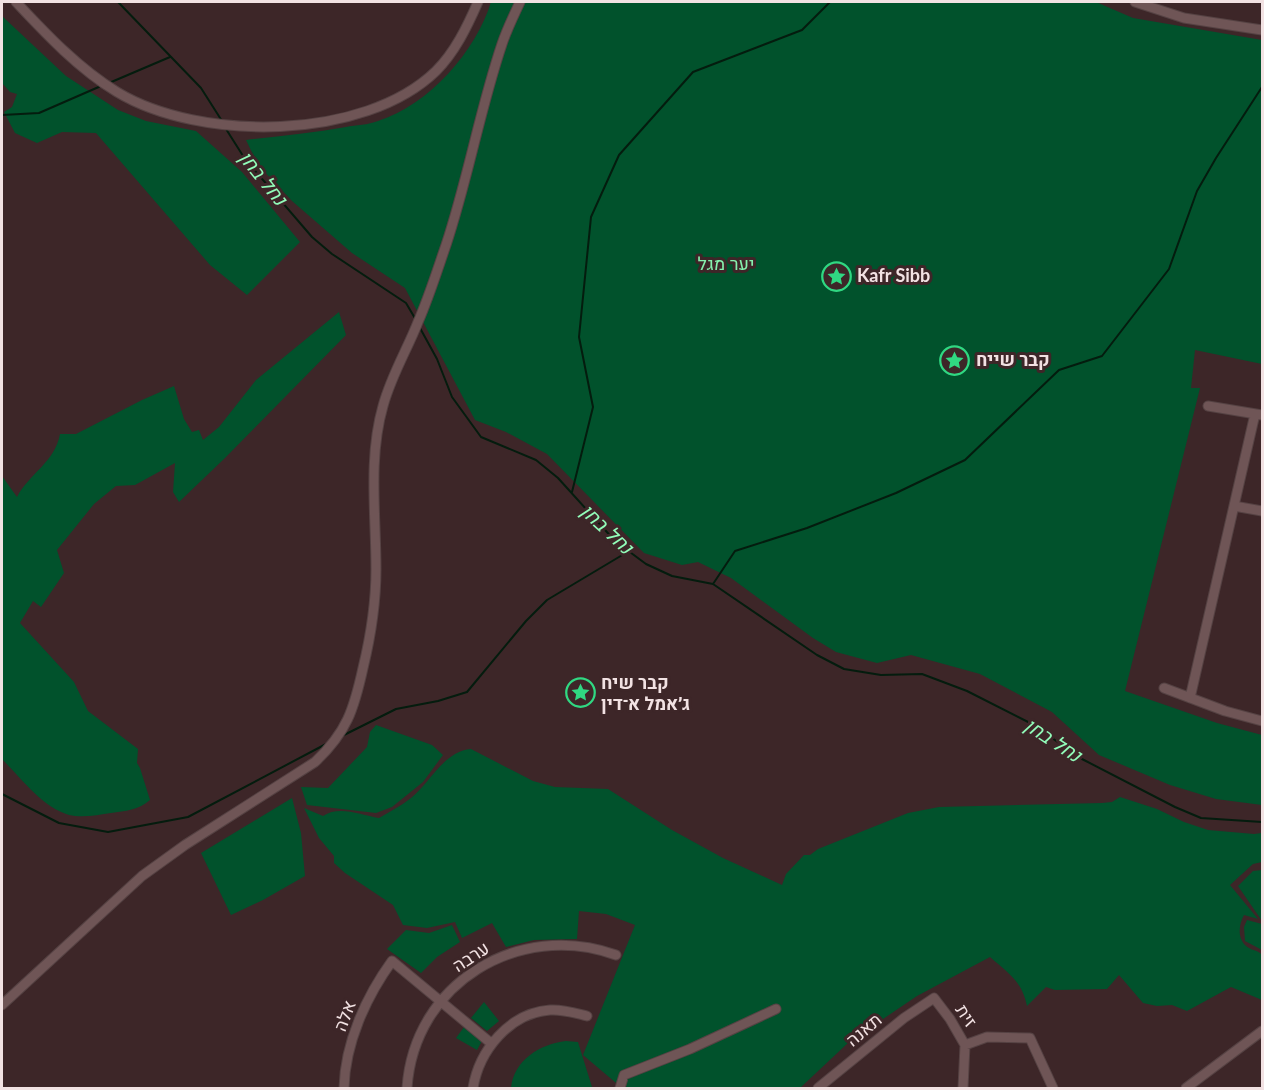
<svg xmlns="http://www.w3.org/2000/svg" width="1264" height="1090" viewBox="0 0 1264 1090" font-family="Lato,Heebo,sans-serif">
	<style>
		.green { fill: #01522c }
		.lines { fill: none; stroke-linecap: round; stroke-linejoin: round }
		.stream { stroke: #041c0e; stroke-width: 2 }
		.minor-casing { stroke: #554243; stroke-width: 11 }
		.minor { stroke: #6f5556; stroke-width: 9 }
		.labels { text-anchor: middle; stroke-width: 6; stroke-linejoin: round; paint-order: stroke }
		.park-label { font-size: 18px; fill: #86f1ae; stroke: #3d2628 }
		.poi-label { font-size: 18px; font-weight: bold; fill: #f2e2e3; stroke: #3d2628; text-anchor: start }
		.street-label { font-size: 18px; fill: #f2e2e3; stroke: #3d2628 }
		.water-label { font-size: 20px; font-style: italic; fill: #92fdba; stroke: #3d2628 }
	</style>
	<rect width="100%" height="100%" fill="#3d2628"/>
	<path class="green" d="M491,2H1096L1133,18L1262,40V364L1195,350L1191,388H1200L1125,691L1217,723L1262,735V805L1216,799L1170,785L1099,755L1052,712L980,674L911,655L877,663L836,652L813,638L731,578L698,562L682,565L644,553L547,454L506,432L475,420L405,288L352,253L292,201L258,165L246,140C279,136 313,133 346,127C356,125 368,125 378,121C429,105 476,51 491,2Z
		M2,16L66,76L118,110L146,121L196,131L242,172L300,242L247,295L210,265L96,133L62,132L37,143L15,133L4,112L12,107L17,94L10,92L2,83Z
		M339,312L346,335L225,458L179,502L173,492L175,463L135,485L116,486L94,504L57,550L64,573L41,607L33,601L20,623L74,682L88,711L138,749L137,763L140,768L150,800C139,810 125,811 111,813C98,815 82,818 69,815C42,807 21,778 2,759V476L17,497C29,474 55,462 60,434H76L142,400L174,386L184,419L192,432L199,430L203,440L219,427L256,380Z
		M376,725L432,745L443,755L423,782L392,807L376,813L307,805L301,787L328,788L367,747L370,732Z
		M471,749L533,781L555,787L608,789L672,830L723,858L782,885L786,874L804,855H810L818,849L908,813L939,807L1102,803L1112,802L1120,797L1157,809L1184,822L1208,830L1254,834L1262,833V862L1253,864L1230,885L1258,919L1244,915C1238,926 1237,941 1249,948C1254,951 1258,950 1262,955V1000L1231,987L1187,1011L1172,1005L1157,1006L1143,1003L1119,975L1107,989L1055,990L1046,987L1027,1006C1022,981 1008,973 990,957L917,996L849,1042L800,1088H622L583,1055L635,925L606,914L579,911L577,939L534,940L506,947L492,923L462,938L455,922L427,928L403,925L393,905L345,873L334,863V856L319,838L304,808L323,816C339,805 361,815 379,818C389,812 401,806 411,798C430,783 444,751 471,749Z
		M292,798L301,833L305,876L263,900L231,915L201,853Z
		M1262,870V921L1238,886L1253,871Z
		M1247,920L1262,924V950L1245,941L1244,927Z
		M452,925L460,942L437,957L421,973L387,949L406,930L429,933Z
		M484,1002L499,1021L487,1031L471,1018Z
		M464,1027L482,1041L477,1050L456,1038Z
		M566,1041L578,1042L592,1087L511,1088C514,1060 540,1044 566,1041Z"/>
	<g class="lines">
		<path class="stream" d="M118,2L201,88L222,121
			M109,83L170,57
			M2,115L39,113L101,86
			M226,129L245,159L312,237L332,254L406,303L416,320
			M420,328L437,359L452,397L481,437L536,460L558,478L615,541L646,564L672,576L713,584L817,655L844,669L881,675L922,674L967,691L1032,724L1082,759L1175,807L1201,818L1262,822
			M572,492L593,407L579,337L591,217L619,155L693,72L802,30L830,2
			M713,584L735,551L807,528L896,493L965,460L1059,370L1102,356L1169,269L1197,191L1216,158L1262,87
			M342,736L396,709L438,701L467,692L526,621L547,600L629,551
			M2,794L59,823L108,832L188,817L326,744"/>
		<defs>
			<path id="minor" d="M16,2C46,34 79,69 117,92C200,142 364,141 436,71C455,52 467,27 478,2
				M1135,2L1184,18L1262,30
				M1208,406L1262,415
				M1234,506L1262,511
				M1164,688L1225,711L1262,721
				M1190,698L1255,414
				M2,1005L142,876L185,845L315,762C347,732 354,709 363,668C371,635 376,602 376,569C376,515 368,458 383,406C391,376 407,350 418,322C429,297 437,271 446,245C468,179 480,109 502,44C507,29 514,15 520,2
				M965,1045L987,1037L1030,1038L1053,1088
				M344,1088C345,1043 366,997 392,961L492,1044
				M407,1088C414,983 519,920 616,955
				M473,1088C479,1051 509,1013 550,1010C563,1009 575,1013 587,1016
				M620,1088L624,1075L690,1049L776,1009
				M818,1088L904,1018L934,998L950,1019L965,1045L963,1088
				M1186,1088L1262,1031"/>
		</defs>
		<use href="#minor" class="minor-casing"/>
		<use href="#minor" class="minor"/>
	</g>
	<defs>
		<symbol id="sight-ring" viewBox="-11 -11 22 22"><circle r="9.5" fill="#3d2628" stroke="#30d882" stroke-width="1.5"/><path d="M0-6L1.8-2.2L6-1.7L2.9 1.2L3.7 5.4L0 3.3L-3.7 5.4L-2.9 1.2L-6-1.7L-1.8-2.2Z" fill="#30d882"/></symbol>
	</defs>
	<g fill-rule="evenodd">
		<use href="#sight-ring" x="820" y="260" width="33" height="33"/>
		<use href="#sight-ring" x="938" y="344" width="33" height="33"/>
		<use href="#sight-ring" x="564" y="676" width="33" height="33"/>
	</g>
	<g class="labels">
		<g class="park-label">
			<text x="726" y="270">יער מגל</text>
		</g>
		<g class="poi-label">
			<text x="857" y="282">Kafr Sibb</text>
			<text x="976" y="366">קבר שייח</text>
			<text x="601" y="689">קבר שיח<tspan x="601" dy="21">ג׳אמל א־דין</tspan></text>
		</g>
		<g class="street-label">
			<text transform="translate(471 957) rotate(-33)" y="6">ערבה</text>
			<text transform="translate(345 1016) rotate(-69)" y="6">אלה</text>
			<text transform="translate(966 1016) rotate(57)" y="6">זית</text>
			<text transform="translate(864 1030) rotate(-40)" y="6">תאנה</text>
		</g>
		<g class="water-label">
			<text transform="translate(263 178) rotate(51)" y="7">נחל בחן</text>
			<text transform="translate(607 529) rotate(43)" y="7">נחל בחן</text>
			<text transform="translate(1053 740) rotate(33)" y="7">נחל בחן</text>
		</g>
	</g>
	<rect width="1264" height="1090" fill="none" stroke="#f2e2e3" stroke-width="6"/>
</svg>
